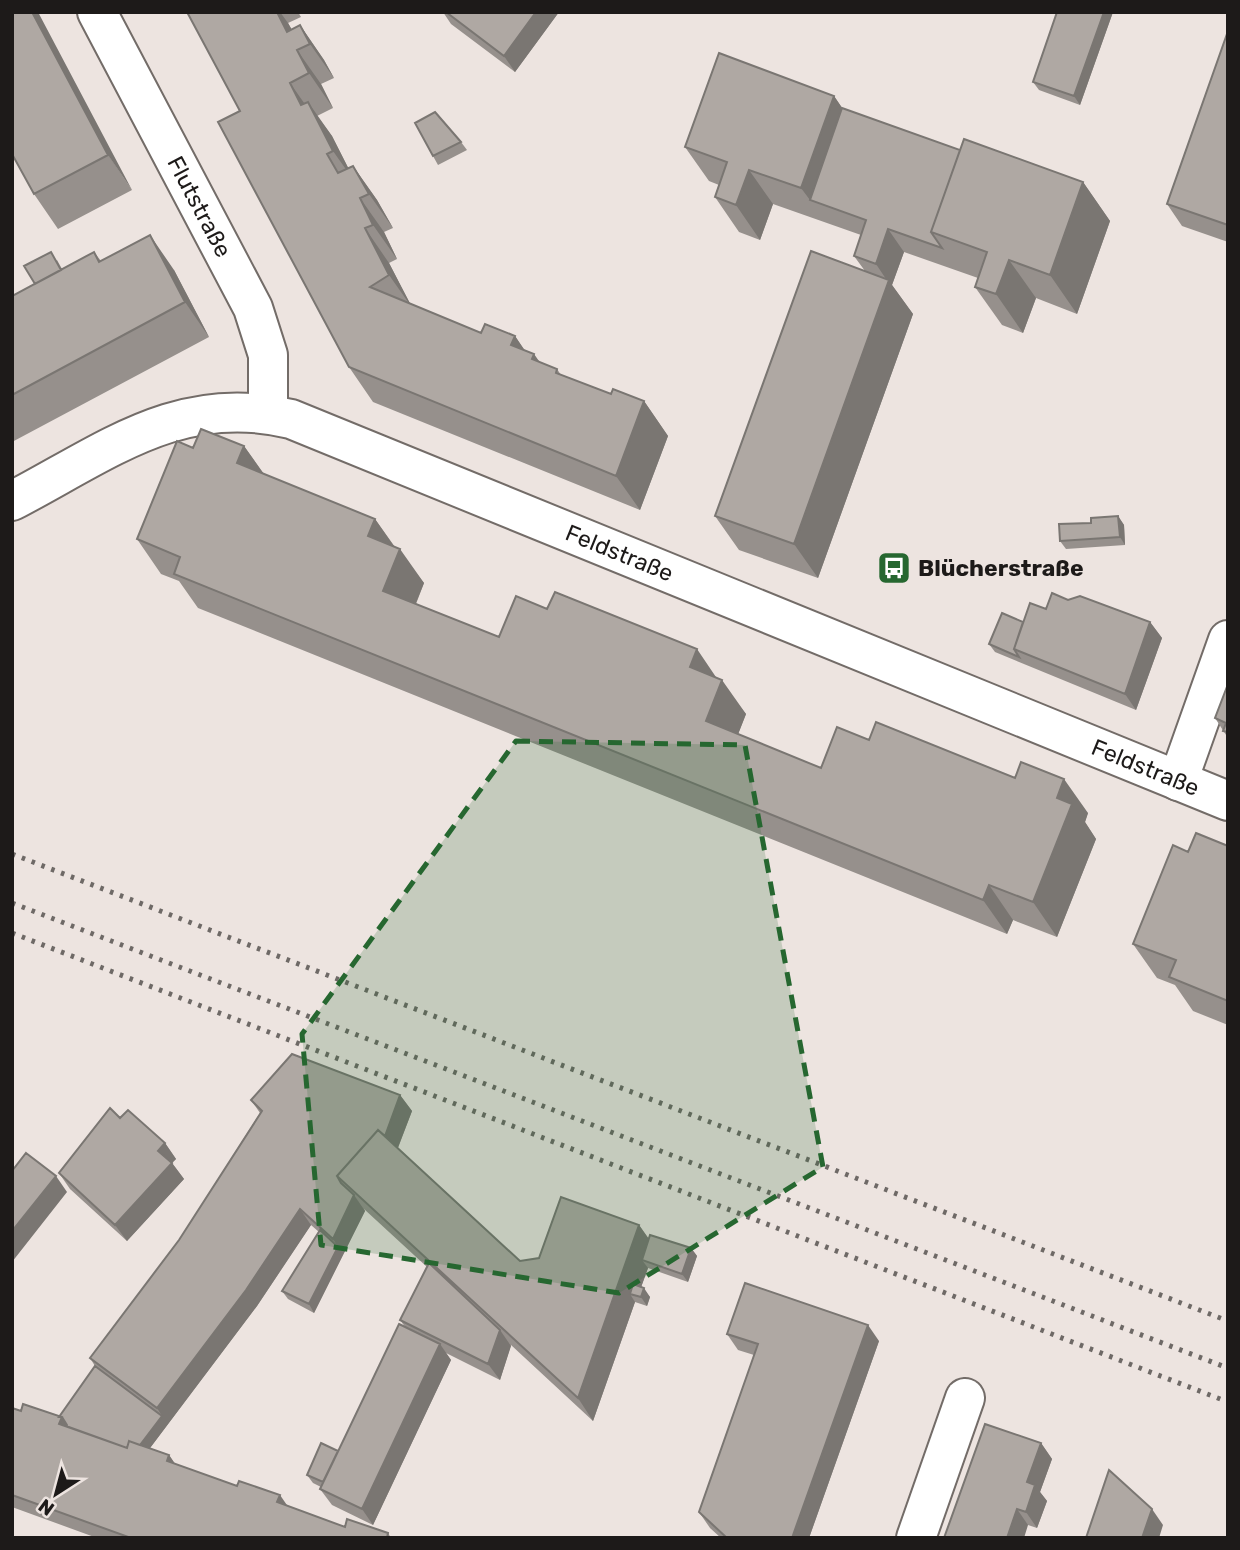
<svg xmlns="http://www.w3.org/2000/svg" width="1240" height="1550" viewBox="0 0 1240 1550" font-family="Rubik,sans-serif">
	<style>
		.lines { fill: none; stroke-linecap: round; stroke-linejoin: round }
		.minor-casing { stroke: #736c68; stroke-width: 42 }
		.minor { stroke: #fff; stroke-width: 38 }
		.rail { stroke: #6e6966; stroke-width: 5; stroke-dasharray: 3.5 7; stroke-linecap: butt }
		.wall { fill: #96908c }
		.shaded-wall { fill: #7a7672 }
		.building { fill: #afa8a3; stroke: #7a7672; stroke-width: 2 }
		.marked { fill: #266730; fill-opacity: 0.2; stroke: #266730; stroke-width: 5; stroke-dasharray: 14 9; stroke-linejoin: round }
		.labels { text-anchor: middle; stroke-width: 5; stroke-linejoin: round; paint-order: stroke }
		.street-label { font-size: 23px; fill: #1d1a19; stroke: #ede4e0 }
		.poi-label { font-size: 23px; font-weight: bold; fill: #1d1a19; stroke: #ede4e0; text-anchor: start }
	</style>
	<rect width="100%" height="100%" fill="#ede4e0"/>
	<g class="lines">
		<defs>
			<g id="minor">
				<path id="s1" d="M97,12L253,308L268,355V413"/>
				<path id="s2" d="M12,501C106,452 180,392 291,419L1228,801"/>
				<path d="M1178,781L1228,640"/>
				<path d="M916,1538L965,1398"/>
			</g>
		</defs>
		<use href="#minor" class="minor-casing"/>
		<use href="#minor" class="minor"/>
		<path class="rail" d="M12,854L1228,1321
			M12,903L1228,1368
			M12,933L1228,1402"/>
	</g>
	<path class="wall" d="M12,12L132,190L58,229L34,194Z
		M187,12H298L301,17L288,23L292,30L300,25L324,60L334,78L321,84L333,108L317,116L332,136L348,168L353,166L377,200L393,228L384,232L397,259L389,263L410,304L481,333L515,336L524,350L540,362L557,369L561,375L611,394L644,401L668,436L640,510L373,402L349,367L240,111Z
		M443,12H559L515,72L451,24Z
		M1057,12H1113L1080,105L1039,90L1033,82Z
		M1228,31V242L1182,226L1167,204Z
		M834,96L842,108L960,150L1083,182L1110,221L1077,314L1036,298L1023,333L1002,325L975,287L978,278L904,252L892,285L913,314L818,578L739,550L715,516L865,271L854,256L861,235L773,204L760,240L739,232L715,197L719,185L709,181L685,147Z
		M461,142L467,150L438,165L433,156Z
		M94,252L101,261L174,270L209,337L12,442V296L35,284L57,260L62,269Z
		M244,446L264,474L375,519L395,547L424,583L416,604L499,637L717,678L746,714L738,734L821,768L869,740L1088,813L1085,822L1096,839L1057,937L1013,920L1007,934L198,608L179,581L161,574L137,539L193,448Z
		M1118,516L1124,525L1125,545L1066,549L1060,541L1091,523Z
		M1046,609L1150,622L1162,638L1136,710L995,652L989,644L1023,622Z
		M1228,684V738L1215,718Z
		M1228,846V1025L1193,1011L1175,985L1157,978L1133,944L1188,852Z
		M400,1095L412,1111L398,1148L520,1261L539,1258L639,1225L649,1239L691,1248L697,1256L688,1282L648,1268L641,1287L650,1297L647,1306L635,1302L593,1421L511,1345L500,1380L446,1353L451,1360L373,1525L332,1505L320,1489L321,1487L313,1483L307,1475L338,1451L406,1328L400,1320L427,1267L364,1209L365,1211L314,1313L288,1299L282,1291L319,1232L311,1225L257,1306L150,1448L169,1455L175,1464L345,1527L388,1533L391,1538H97L12,1507V1408L21,1411L59,1417L95,1366L90,1358L179,1240L260,1113L251,1100Z
		M120,1118L165,1143L176,1159L172,1163L184,1179L127,1241L70,1189L59,1173Z
		M727,1334L879,1341L809,1538H721L710,1528L699,1512L754,1355L738,1350Z
		M1041,1443L1052,1459L1040,1492L1047,1501L1037,1528L1028,1525L944,1538Z"/>
	<path class="shaded-wall" d="M32,12H38L132,190L108,155Z
		M277,12H280L288,23L302,48L287,32Z
		M536,12H559L515,72L504,56Z
		M1104,12H1113L1080,105L1074,96Z
		M300,25L324,60L334,78L310,44Z
		M297,50L321,84L333,108L309,73Z
		M290,83L314,117L301,105Z
		M834,96L858,131L810,200L801,188Z
		M308,102L332,136L357,185L333,151Z
		M353,166L377,200L393,228L369,194Z
		M749,170L773,204L760,240L736,205Z
		M1083,182L1110,221L1077,314L1050,275Z
		M360,198L384,232L397,259L373,225Z
		M365,228L389,263L413,309L389,275Z
		M888,229L904,252L892,285L913,314L818,578L794,544L888,282L876,264Z
		M150,235L174,270L209,337L185,302Z
		M1009,260L1036,298L1023,333L996,294Z
		M515,336L539,371L511,345Z
		M534,354L558,388L532,359Z
		M644,401L668,436L640,510L616,476Z
		M244,446L268,480L237,463Z
		M1118,516L1124,525L1125,545L1120,537Z
		M375,519L398,552L400,549L424,583L407,625L383,591L368,536Z
		M1150,622L1162,638L1136,710L1125,694Z
		M697,649L720,683L722,680L746,714L730,755L706,721L690,667Z
		M1064,779L1088,813L1085,822L1096,839L1057,937L1033,902L1057,798Z
		M989,885L1013,920L1007,934L983,900Z
		M400,1095L412,1111L395,1155L356,1194Z
		M165,1143L176,1159L172,1163L184,1179L127,1241L115,1225L158,1151Z
		M56,1176L67,1192L12,1262V1231Z
		M354,1195L365,1211L314,1313L309,1304L338,1247L333,1239Z
		M300,1209L311,1225L257,1306L138,1464L132,1456L162,1416L157,1408Z
		M639,1225L655,1248L642,1260L648,1268L638,1296L630,1294L635,1302L593,1421L578,1398Z
		M691,1248L697,1256L688,1282L682,1274Z
		M644,1288L650,1297L647,1306L641,1297Z
		M868,1325L879,1341L809,1538H792Z
		M500,1330L511,1346L500,1380L488,1364Z
		M440,1344L451,1360L373,1525L362,1509Z
		M62,1417L73,1433L59,1424Z
		M1041,1443L1052,1459L1040,1492L1047,1501L1037,1528L1026,1512L1027,1482Z
		M169,1455L180,1471L167,1461Z
		M280,1495L291,1511L277,1502Z
		M1017,1509L1028,1525L1024,1538H1007Z
		M1152,1509L1163,1525L1159,1538H1142Z"/>
	<path class="building" d="M12,12H32L108,155L34,194L12,154Z
		M187,12H277L287,32L300,25L310,44L297,50L309,73L290,83L301,105L308,102L333,151L327,154L338,173L353,166L369,194L360,198L373,225L365,228L389,275L370,287L481,333L485,324L515,336L511,345L534,354L532,359L557,369L556,373L611,394L613,389L644,401L616,476L349,367L218,122L240,111Z
		M446,12H536L504,56Z
		M1057,12H1104L1074,96L1033,82Z
		M1228,31V225L1167,204Z
		M719,53L834,96L801,188L749,170L736,205L715,197L727,162L685,147Z
		M842,108L960,150L931,232L942,248L888,229L876,264L854,256L866,220L810,200Z
		M435,112L461,142L433,156L415,123Z
		M964,139L1083,182L1050,275L1009,260L996,294L975,287L987,252L931,232Z
		M150,235L185,302L12,395V296L94,252L99,262Z
		M811,251L889,280L794,544L715,516Z
		M51,252L61,270L35,284L24,266Z
		M201,429L244,446L237,463L375,519L368,536L400,549L383,591L499,637L516,596L547,609L555,592L697,649L690,667L722,680L706,721L821,768L837,727L869,740L876,722L1015,778L1021,762L1064,779L1057,798L1072,804L1033,902L989,885L983,900L174,574L180,557L137,539L177,441L193,448Z
		M1118,516L1120,537L1060,541L1059,524L1091,523V518Z
		M1052,593L1068,600L1080,596L1150,622L1125,694L1014,649L1030,603L1046,609Z
		M1002,613L1023,622L1014,649L1019,657L989,644Z
		M1228,684V732L1223,731L1226,723L1215,718Z
		M1196,833L1228,846V1001L1169,977L1176,960L1133,944L1173,845L1188,852Z
		M292,1054L400,1095L385,1136L378,1130L337,1176L341,1183L354,1195L333,1239L300,1209L246,1290L157,1408L90,1358L179,1240L262,1111L251,1100Z
		M110,1108L120,1118L128,1110L165,1143L158,1151L172,1163L115,1225L59,1173Z
		M378,1130L520,1261L539,1258L561,1197L639,1225L578,1398L337,1176Z
		M26,1153L56,1176L12,1231V1171Z
		M320,1230L338,1247L309,1304L282,1291Z
		M650,1235L691,1248L682,1274L642,1260Z
		M429,1263L500,1330L488,1364L400,1320Z
		M745,1283L868,1325L792,1538H727L699,1512L758,1344L727,1334Z
		M633,1284L644,1288L641,1297L630,1294Z
		M399,1324L440,1344L362,1509L320,1489Z
		M95,1366L162,1416L140,1445L129,1441L127,1448L66,1426L67,1425L62,1417H59Z
		M23,1404L62,1417L59,1424L127,1448L129,1441L169,1455L167,1461L237,1486L239,1481L280,1495L277,1502L345,1527L347,1519L388,1533L387,1538H131L12,1495V1408L21,1411Z
		M985,1424L1041,1443L1027,1482L1035,1485L1026,1512L1017,1509L1007,1538H944Z
		M321,1443L338,1451L323,1482L307,1475Z
		M1109,1470L1152,1509L1142,1538H1086Z"/>
	<path class="marked" d="M516,741L745,745L823,1167L619,1293L321,1245L302,1034Z"/>
	<defs>
		<symbol id="bus-square" viewBox="-11 -11 22 22"><rect x="-9" y="-9" width="18" height="18" rx="4" fill="#266730" stroke="#ede4e0"/><path d="M-5-6H5V4H4V6H2V4H-2V6H-4V4H-5ZM-3.5-4V0h7V-4ZM-3.5 1.2v1.5H-2V1.2ZM2 1.2v1.5H3.5V1.2Z" fill="#fff"/></symbol>
	</defs>
	<g fill-rule="evenodd">
		<use href="#bus-square" x="875" y="549" width="38" height="38"/>
	</g>
	<g class="labels">
		<g class="street-label">
			<text dy="8" stroke="none"><textPath href="#s1" startOffset="220">Flutstraße</textPath></text>
			<text dy="8" stroke="none"><textPath href="#s2" startOffset="654">Feldstraße</textPath></text>
			<text dy="8" stroke="none"><textPath href="#s2" startOffset="1222">Feldstraße</textPath></text>
		</g>
		<g class="poi-label">
			<text x="918" y="576">Blücherstraße</text>
		</g>
	</g>
	<rect width="1240" height="1550" fill="none" stroke="#1d1a19" stroke-width="28"/>
	<g transform="translate(56 1494) rotate(216)" stroke="#ede4e0" stroke-width="5" paint-order="stroke">
	<path d="M0-5L12 26L0 18L-12 26Z" fill="#1d1a19"/>
	<text y="-10" font-size="19" font-weight="bold" text-anchor="middle" fill="#1d1a19">N</text>
	</g>
</svg>
